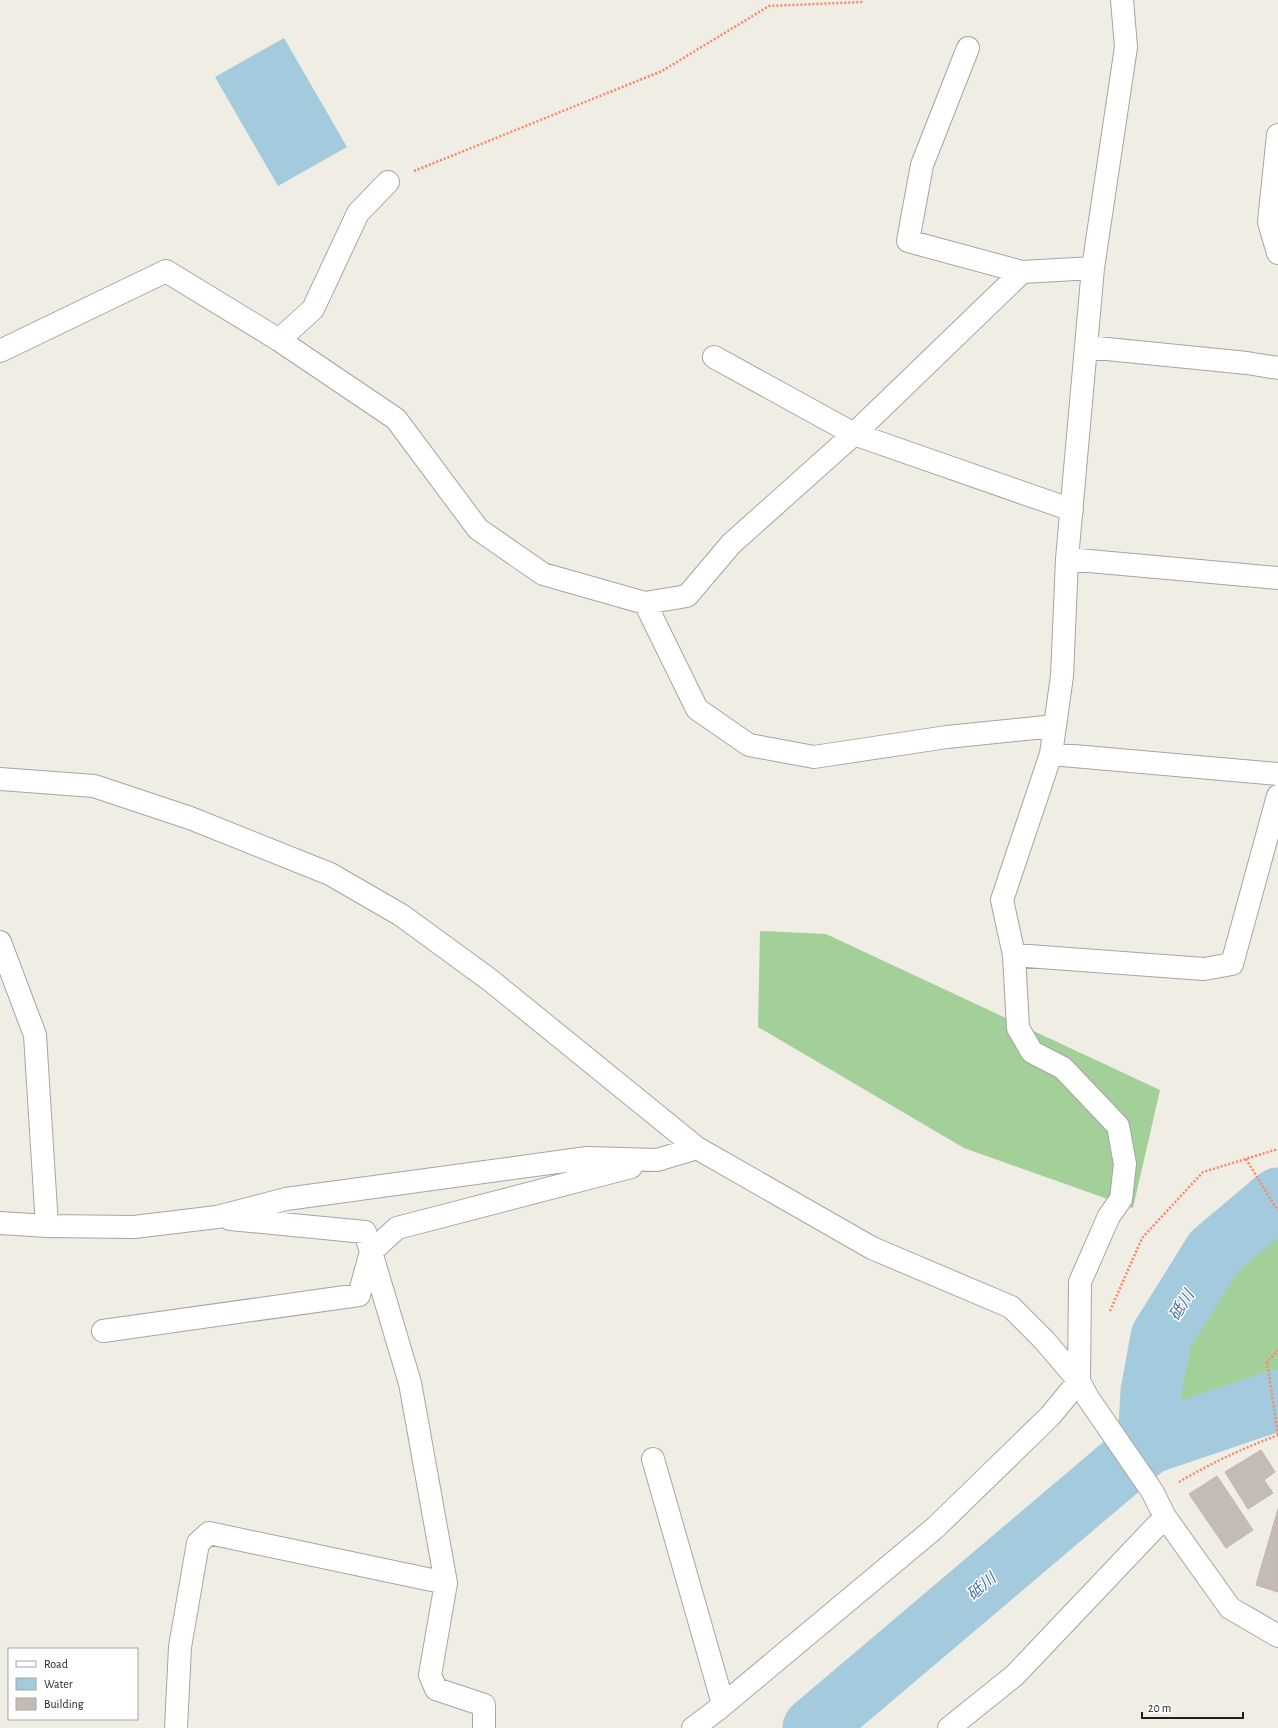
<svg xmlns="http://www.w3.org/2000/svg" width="1278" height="1728" viewBox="0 0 1278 1728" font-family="'Alegreya Sans','Noto Sans JP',sans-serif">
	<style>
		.forest { fill: #a3cf99 }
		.water { fill: #a4cbdd }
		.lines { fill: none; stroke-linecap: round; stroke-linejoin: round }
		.river { stroke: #a4cbdd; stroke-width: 61 }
		.building { fill: #c4bcb4; stroke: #c1b5a7 }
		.minor-casing { stroke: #a5a5a5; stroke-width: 24 }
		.path { stroke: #fa876a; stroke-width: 2.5; stroke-dasharray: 2 2; stroke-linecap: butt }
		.minor { stroke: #fff; stroke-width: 22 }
		.labels { text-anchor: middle; stroke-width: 3; stroke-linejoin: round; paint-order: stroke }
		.water-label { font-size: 16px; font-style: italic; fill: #4a72ae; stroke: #fff }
	</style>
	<rect width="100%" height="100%" fill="#efede4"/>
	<path class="forest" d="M760,931L826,934L1160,1090L1133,1208L964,1148L758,1027Z
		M1278,1220V1387L1195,1408L1176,1423H1174L1173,1418L1182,1390L1199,1293L1212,1267L1223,1256Z"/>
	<path class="water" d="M284,38L347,147L278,186L215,77Z"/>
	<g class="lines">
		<path class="river" d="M1148,1444L1151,1392L1161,1337L1214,1252L1278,1198
			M813,1728L1148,1444L1278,1400"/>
	</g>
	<path class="building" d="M1261,1450L1275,1472L1264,1480L1273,1493L1248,1509L1225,1472Z
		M1217,1476L1253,1530L1226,1548L1189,1494Z
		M1278,1509V1592L1256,1585Z"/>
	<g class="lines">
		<defs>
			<path id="minor" d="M968,48L922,165L908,241L1022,272L1093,268
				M1278,135L1269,222L1278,253
				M279,340L313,309L358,213L388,182
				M1087,347L1247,363L1278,368
				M0,351L166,271L279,340L396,419L478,529L543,574L645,603L687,596L731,544L854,434L1022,272
				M714,357L854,434L1072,510
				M1067,559L1278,578
				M645,603L697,709L749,745L814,757L947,737L1055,726
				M1051,754L1278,774
				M0,779L94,786L190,818L330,874L401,915L490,980L697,1148L872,1248L1011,1307L1044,1340L1079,1381L1088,1398L1152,1491L1165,1517L1230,1608L1278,1636
				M0,942L35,1035L47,1226
				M1014,955L1204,969L1232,964L1278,796
				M230,1219L365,1232L410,1383L446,1583
				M0,1223L47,1226L134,1227L217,1217L286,1199L587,1158L657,1160L697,1148
				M103,1331L359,1295L371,1252L397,1228L631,1167
				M653,1459L723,1704
				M176,1728L180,1647L198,1543L209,1533L446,1583L430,1675L436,1689L484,1705V1728
				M693,1728L717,1710L936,1527L1050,1416L1079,1381L1080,1282L1109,1216L1121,1199L1125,1164L1118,1126L1063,1068L1032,1052L1018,1028L1014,955L1002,900L1051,754L1062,676L1067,559L1093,268L1126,47L1122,0
				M949,1728L1015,1675L1165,1517"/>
		</defs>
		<use href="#minor" class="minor-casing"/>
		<path class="path" d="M414,171L662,71L769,6L861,2L863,0
			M1246,1159L1278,1211
			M1110,1311L1142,1238L1203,1172L1278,1149
			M1278,1350L1267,1362L1278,1435
			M1179,1482C1211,1463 1244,1448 1278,1435"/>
		<use href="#minor" class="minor"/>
	</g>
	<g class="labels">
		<g class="water-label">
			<text transform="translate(1181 1305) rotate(-58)" y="6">砥川</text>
			<text transform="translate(981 1586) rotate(-40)" y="6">砥川</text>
		</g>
	</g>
	<rect x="8" y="1648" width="130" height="72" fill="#ffffff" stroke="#a5a5a5"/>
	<rect x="16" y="1661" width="20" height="6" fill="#ffffff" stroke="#a5a5a5"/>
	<text x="44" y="1668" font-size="12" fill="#1e1e1e">Road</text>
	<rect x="16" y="1678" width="20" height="12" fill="#a4cbdd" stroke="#a5a5a5"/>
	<text x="44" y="1688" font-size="12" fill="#1e1e1e">Water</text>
	<rect x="16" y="1698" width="20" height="12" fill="#c4bcb4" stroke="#a5a5a5"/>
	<text x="44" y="1708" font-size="12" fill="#1e1e1e">Building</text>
	<path d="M1142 1712v6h101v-6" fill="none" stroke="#1e1e1e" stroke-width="2"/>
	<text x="1148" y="1712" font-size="12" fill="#1e1e1e" stroke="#ffffff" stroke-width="3" paint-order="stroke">20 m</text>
</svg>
